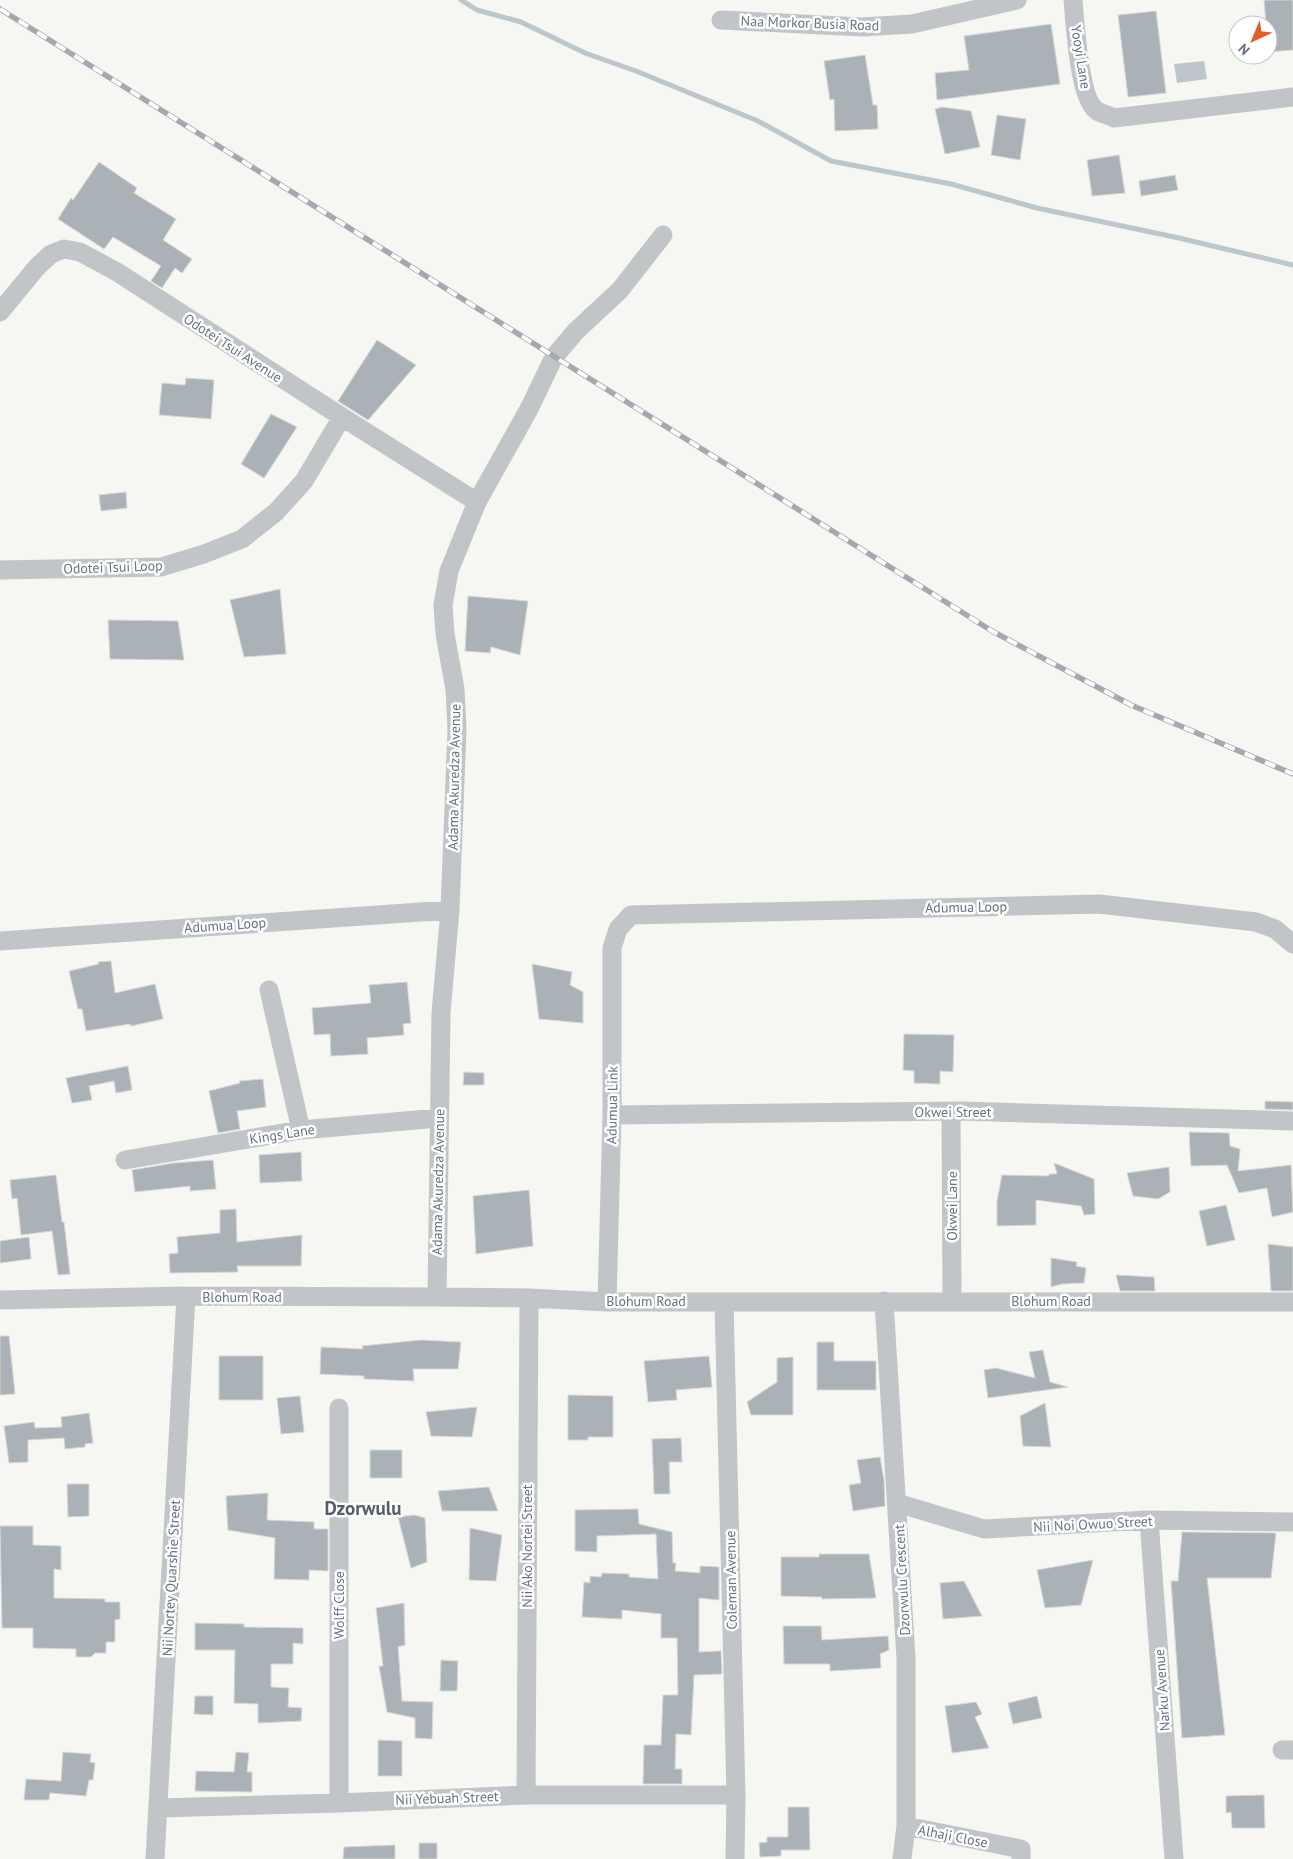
<svg xmlns="http://www.w3.org/2000/svg" width="1293" height="1859" viewBox="0 0 1293 1859" font-family="'PT Sans',sans-serif">
	<style>
		.water { fill: #bcc6cb }
		.lines { fill: none; stroke-linecap: round; stroke-linejoin: round }
		.stream { stroke: #bcc6cb; stroke-width: 5 }
		.building { fill: #aab2b7; stroke: #d7d8d5 }
		.minor { stroke: #c1c5c8; stroke-width: 19 }
		.rail-casing { stroke: #a4a9af; stroke-width: 5.5 }
		.rail { stroke: #fff; stroke-width: 4; stroke-dasharray: 11; stroke-linecap: butt }
		.labels { text-anchor: middle; stroke-width: 5; stroke-linejoin: round; paint-order: stroke }
		.street-label { font-size: 14px; fill: #657483; stroke: #fff }
		.district-label { font-size: 19px; font-weight: bold; fill: #535e69; stroke: #fff }
	</style>
	<rect width="100%" height="100%" fill="#f6f6f3"/>
	<path class="water" d="M1204,61L1207,79L1177,83L1174,64Z"/>
	<g class="lines">
		<path class="stream" d="M461,0L477,10L521,22L585,53L636,71L758,121L831,161L951,184L1037,208L1179,238L1293,265"/>
	</g>
	<path class="building" d="M1264,0H1293V50L1268,52V25H1266Z
		M1156,11L1166,93L1128,97L1118,15Z
		M1051,24L1060,84L937,100L935,73L969,70L964,36Z
		M865,55L873,105H877L878,129L835,131L834,99L830,100L824,61Z
		M942,107L971,111L980,147L945,154L935,109Z
		M997,115L1026,119L1020,160L991,155Z
		M1119,155L1125,193L1092,196L1087,160Z
		M99,162L137,188L134,193L176,219L163,240L192,259L182,273L175,268L162,288L151,281L161,266L113,237L104,249L58,219L71,198L73,200Z
		M1175,175L1178,190L1141,196L1139,181Z
		M377,340L416,365L368,420L338,401Z
		M186,378L214,380L211,419L159,415L162,383L185,385Z
		M271,414L297,427L264,478L241,464Z
		M126,492L127,508L101,511L99,495Z
		M280,589L286,654L244,657L230,600Z
		M468,596L528,601L520,655L491,647L490,653L465,651Z
		M108,620L178,621L184,660L110,659Z
		M111,961L115,993L155,984L163,1019L131,1026L130,1024L86,1031L82,1009H78L69,971L99,964L98,962Z
		M532,964L572,972L570,985L583,992V1023L539,1019Z
		M407,982L411,1023L403,1024L404,1035L367,1038L368,1054L331,1056L330,1034L314,1035L312,1008L371,1003L369,985Z
		M904,1034L954,1035L953,1072L940,1071V1084L914,1083V1071L903,1070Z
		M128,1066L132,1090L116,1093L114,1081L89,1086L92,1100L72,1103L66,1078Z
		M464,1072L484,1073V1085H463Z
		M263,1079L266,1107L237,1111L240,1129L218,1133L209,1091L240,1083L239,1081Z
		M1265,1101L1293,1102V1110L1265,1109Z
		M1189,1132L1229,1133L1230,1146L1240,1149L1238,1171L1291,1165L1293,1212L1272,1217L1267,1188L1239,1193L1227,1165L1191,1166Z
		M301,1152L302,1181L260,1183L259,1155Z
		M213,1160L216,1189L190,1191V1186L135,1192L132,1170L174,1163Z
		M1054,1163L1094,1179L1095,1214L1084,1215L1081,1206L1036,1200V1225L997,1226V1201L1002,1175L1049,1176V1174H1057Z
		M1169,1167L1170,1192L1158,1199L1133,1196L1127,1173Z
		M56,1175L62,1222H64L70,1274L58,1275L52,1231L21,1235L17,1198L12,1199L10,1180Z
		M529,1190L533,1246L476,1254L473,1196Z
		M1226,1205L1235,1240L1207,1246L1199,1211Z
		M236,1209L237,1242L302,1235L301,1266H237L238,1272L170,1273L169,1254L178,1253L177,1237L220,1233V1210Z
		M29,1237L31,1259L0,1263V1241Z
		M1268,1244L1293,1247V1291H1271Z
		M1051,1258L1077,1262L1076,1266L1086,1268L1084,1283L1062,1284L1051,1287Z
		M1116,1275L1154,1277L1155,1291H1120Z
		M0,1336H9L15,1394L0,1395Z
		M421,1340L461,1342L458,1369H413L414,1381L364,1379V1376L320,1374L321,1347L363,1349L362,1346Z
		M817,1342H834V1361H876V1390H817Z
		M1043,1350L1050,1382L1068,1387L988,1398L984,1370L996,1368L1035,1378L1029,1352Z
		M219,1356H263V1400H219Z
		M709,1356L712,1387L676,1390L677,1400L648,1402L644,1361Z
		M793,1357V1415H751L747,1402L777,1382V1358Z
		M568,1395L613,1396V1437H588V1440H568Z
		M300,1396L304,1432L281,1434L277,1398Z
		M1045,1403L1051,1447L1023,1446L1020,1416Z
		M477,1407L472,1437L431,1436L426,1412Z
		M89,1413L93,1443L85,1444V1447L65,1449L64,1438L28,1440V1462L9,1463L4,1426L34,1422L35,1428L62,1427L61,1417Z
		M681,1438L682,1462H669L670,1494H654L652,1439Z
		M370,1450H402V1478H370Z
		M880,1457L884,1480L885,1506L853,1511L849,1485L861,1483L857,1460Z
		M67,1484H89V1516L68,1517Z
		M489,1487L498,1511H442L438,1491Z
		M268,1493L267,1520L314,1522V1529H328V1571L309,1570V1580L274,1579L275,1538L228,1530L226,1496Z
		M638,1509L639,1524L672,1532L673,1563H676L675,1571L700,1573V1566L719,1567V1600L699,1598V1652L721,1651L722,1674L694,1675L691,1735L676,1734L675,1769H682V1784H643L644,1745H661L663,1695H678L677,1638H661V1614L622,1610V1619L582,1617L584,1582L590,1583V1576L601,1577L602,1573L629,1574V1577L658,1579L656,1534L597,1536V1552L575,1551V1510Z
		M414,1515L425,1518L427,1562L411,1568L398,1517Z
		M0,1526H33V1545L61,1546V1570L54,1569V1598L105,1599V1602H120V1619L115,1620V1642H106V1653H95L91,1657H76V1649L33,1648V1628H2Z
		M470,1528L502,1535L496,1581L469,1580Z
		M1182,1532L1276,1533L1271,1578H1207L1225,1735L1182,1738L1171,1581H1178Z
		M819,1554H869L876,1598L822,1599V1597L781,1596V1557H819Z
		M1093,1560L1081,1605L1045,1608L1037,1570Z
		M964,1581L982,1616L943,1619L940,1583Z
		M404,1603L405,1645L398,1647L402,1701L433,1702L432,1739L415,1738V1718L387,1712L379,1666H383L376,1608Z
		M195,1623L244,1624V1627L303,1628V1644L293,1643V1664H271V1687L289,1688L288,1707L302,1708L301,1721L258,1723V1704L234,1703L235,1650H195Z
		M783,1626H821L822,1640L888,1636L889,1650L880,1654L881,1668L830,1671V1664H784Z
		M441,1660L458,1661L457,1691H440Z
		M195,1696H213V1715L194,1714Z
		M1037,1696L1042,1718L1013,1724L1008,1703Z
		M976,1702L982,1714L975,1717L989,1748L952,1753L945,1706Z
		M378,1740L402,1741V1776H378Z
		M63,1752L91,1754L90,1762L95,1763L93,1780H89L86,1796L50,1793L49,1800H24L26,1779L61,1781Z
		M236,1752L249,1753L247,1772H252V1792L195,1791L196,1771L234,1772Z
		M1264,1795L1265,1828H1232L1231,1812L1226,1813V1796Z
		M788,1807H809L810,1850H781V1856L760,1857L759,1843L767,1842V1837H788Z
		M419,1843H437V1859H419Z
		M395,1845V1859H343L344,1847Z"/>
	<g class="lines">
		<path class="minor" d="M1073,0C1075,22 1079,98 1096,110C1101,114 1109,115 1114,118L1293,97
			M721,20L862,27L912,24L1017,0
			M0,312L37,267L51,254L64,249L80,252L117,272L342,417L477,502
			M0,570L161,567L204,554L242,539L276,512L304,481L342,417
			M0,941L450,910
			M269,990L301,1130
			M951,1112L952,1301
			M612,1115L961,1111L1293,1121
			M125,1160L301,1130L439,1118
			M437,1297L441,1013L450,910L457,729L455,689L445,634L443,605L449,571L477,502L529,409L554,357L576,331L620,290L663,235
			M0,1300L186,1296L437,1297L529,1298L607,1302H1293
			M884,1301L906,1658V1826L902,1859
			M607,1302L612,1115V948L618,929L631,915L1099,904L1256,922L1275,929L1293,944
			M724,1302L736,1795L735,1859
			M339,1408V1803
			M897,1503L984,1529L1149,1520L1293,1522
			M1149,1520L1174,1859
			M1282,1750H1293
			M526,1795L529,1298
			M159,1808L339,1803L526,1795H736
			M906,1826L1021,1849V1859
			M155,1859L186,1296"/>
		<defs>
			<path id="rail" d="M0,9L992,631L1131,705L1293,774"/>
		</defs>
		<use href="#rail" class="rail-casing"/>
		<use href="#rail" class="rail"/>
	</g>
	<g class="labels">
		<g class="street-label">
			<text transform="translate(810 23) rotate(2)" y="5">Naa Morkor Busia Road</text>
			<text transform="translate(1081 57) rotate(81)" y="5">Yooyi Lane</text>
			<text transform="translate(233 348) rotate(33)" y="5">Odotei Tsui Avenue</text>
			<text transform="translate(113 567) rotate(-2)" y="5">Odotei Tsui Loop</text>
			<text transform="translate(454 777) rotate(-89)" y="5">Adama Akuredza Avenue</text>
			<text transform="translate(966 907) rotate(-1)" y="5">Adumua Loop</text>
			<text transform="translate(225 925) rotate(-4)" y="5">Adumua Loop</text>
			<text transform="translate(612 1105) rotate(-89)" y="5">Adumua Link</text>
			<text x="953" y="1117">Okwei Street</text>
			<text transform="translate(282 1134) rotate(-9)" y="5">Kings Lane</text>
			<text transform="translate(438 1182) rotate(-89)" y="5">Adama Akuredza Avenue</text>
			<text transform="translate(952 1206) rotate(-90)" y="5">Okwei Lane</text>
			<text x="242" y="1302">Blohum Road</text>
			<text x="646" y="1306">Blohum Road</text>
			<text x="1051" y="1306">Blohum Road</text>
			<text transform="translate(1093 1524) rotate(-3)" y="5">Nii Noi Owuo Street</text>
			<text transform="translate(527 1546) rotate(-90)" y="5">Nii Ako Nortei Street</text>
			<text transform="translate(171 1578) rotate(-87)" y="5">Nii Nortey Quarshie Street</text>
			<text transform="translate(731 1580) rotate(-91)" y="5">Coleman Avenue</text>
			<text transform="translate(902 1580) rotate(-93)" y="5">Dzorwulu Crescent</text>
			<text transform="translate(339 1605) rotate(-90)" y="5">Wolff Close</text>
			<text transform="translate(1162 1690) rotate(-94)" y="5">Narku Avenue</text>
			<text transform="translate(447 1798) rotate(-2)" y="5">Nii Yebuah Street</text>
			<text transform="translate(953 1836) rotate(11)" y="5">Alhaji Close</text>
		</g>
		<g class="district-label">
			<text x="363" y="1515">Dzorwulu</text>
		</g>
	</g>
	<g transform="translate(1253 40) rotate(224)"><circle r="24" fill="#ffffff" stroke="#c1c7cd"/>
	<path d="M0-4L9 19L0 12L-9 19Z" fill="#e15e28"/>
	<text y="-8" font-size="14" font-weight="bold" text-anchor="middle" fill="#657483">N</text>
	</g>
</svg>
